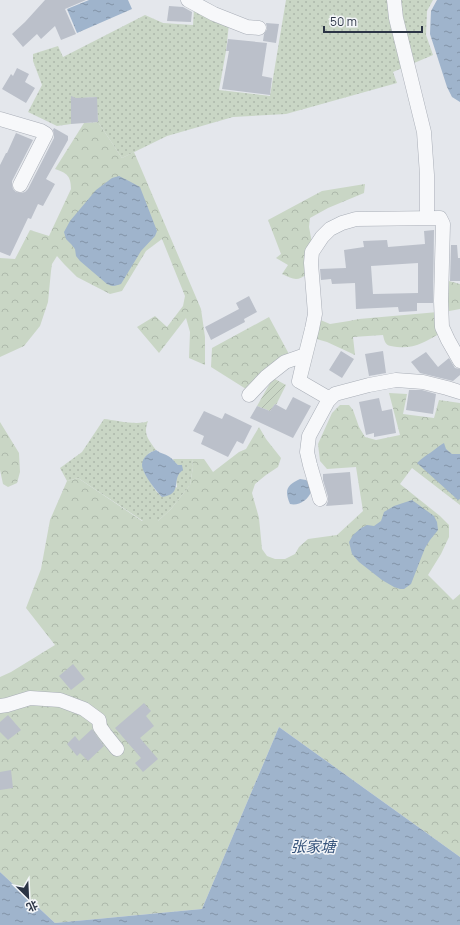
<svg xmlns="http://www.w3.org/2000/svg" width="460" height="925" viewBox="0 0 460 925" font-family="Manrope,'Noto Sans SC',sans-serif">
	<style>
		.grass { fill: url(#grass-dots) }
		.forest { fill: url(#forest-crowns) }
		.garden { fill: url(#garden-furrows) }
		.water { fill: url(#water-ripples) }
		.building { fill: #bbc0ca; fill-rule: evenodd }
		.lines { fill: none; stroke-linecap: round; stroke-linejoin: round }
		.minor-casing { stroke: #a9aeb7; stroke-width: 15 }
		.minor { stroke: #f7f8fa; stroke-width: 14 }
		.labels { text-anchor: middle; stroke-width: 3; stroke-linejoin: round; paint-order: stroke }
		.water-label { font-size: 15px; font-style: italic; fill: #34527a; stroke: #f4f6f9 }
	</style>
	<defs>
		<pattern id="grass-dots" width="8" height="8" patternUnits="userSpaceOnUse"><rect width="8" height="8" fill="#c9d6c5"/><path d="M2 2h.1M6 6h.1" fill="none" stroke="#adb8ab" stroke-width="1.8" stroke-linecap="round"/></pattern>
		<pattern id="forest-crowns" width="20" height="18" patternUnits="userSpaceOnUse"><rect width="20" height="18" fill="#c9d6c5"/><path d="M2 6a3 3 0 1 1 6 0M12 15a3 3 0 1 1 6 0" fill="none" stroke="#adb8ab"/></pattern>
		<pattern id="garden-furrows" width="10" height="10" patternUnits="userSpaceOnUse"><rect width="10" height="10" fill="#c9d6c5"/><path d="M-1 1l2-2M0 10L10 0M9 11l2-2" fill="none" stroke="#adb8ab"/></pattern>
		<pattern id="water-ripples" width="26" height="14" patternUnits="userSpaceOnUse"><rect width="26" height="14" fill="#9fb4cc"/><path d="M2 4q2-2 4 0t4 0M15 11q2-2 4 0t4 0" fill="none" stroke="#8293a7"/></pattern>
	</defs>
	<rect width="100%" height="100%" fill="#e4e7ec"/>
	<path class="grass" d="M286,0H433L427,11L426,35L433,55L393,72L397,83L286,114L233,117L167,136L122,158L98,122L96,97L71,99V124L57,126L28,112L42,85L33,61V54L58,46L63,57L145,15L163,23L193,25L194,9L229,24L226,51L219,90L270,96Z
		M104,419C115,420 138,426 148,421C143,434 148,439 156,450L149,453L144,472L156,491L162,497L177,487L176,479L179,473L178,465L174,462L173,459H192L193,467L190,485L171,509L158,521H143L78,478L67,481L60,468L82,452Z"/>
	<path class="forest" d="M98,122L122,158L134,152L201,309L205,337V365L189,358L190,332L186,318L159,353L137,327L155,316L167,327L183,306L185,296L162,239L146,251L122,291L110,294L77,277L64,264L57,256L52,264L51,271L48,302L40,326L24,346L0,357V258L15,259L30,230L49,236L71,189C71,176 67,173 55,169L84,123Z
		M365,184L364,193L328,208L310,218L309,227L312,243L307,274C297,282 293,279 282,274L288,265L276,258L281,254L268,220L322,191Z
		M445,280L460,284V309L444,312Z
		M438,312L439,334C425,342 414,349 397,347C387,346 385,345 383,335L353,337L355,355L327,342L313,338L318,319L330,324L349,321L359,319Z
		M269,317L290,356L246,389L211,367L212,348Z
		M389,393L407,394L403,414L434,418L439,400L460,403V505L412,468L400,484L440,516L449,525V537L441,554L428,575L453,600L460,594V857L279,727L202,909L55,923L0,872V677L11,672L55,645L26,608L41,569L50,520L67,481L78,478L142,521H158L171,509L190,485L193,467L192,459H204L213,472L239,452L246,449L259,427L266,439L281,458L278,467L266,475L255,484L252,493L259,518L262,549L267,556L275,559H285L295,554L299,547L308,539L337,535L363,511L356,467L327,469L320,461L318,444L332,413L340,405H349L353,410L359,427L365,437L376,440L400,435Z
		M0,422L19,453L20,472L17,483L8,487L3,484L0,470Z"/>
	<path class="garden" d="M273,378L286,385L276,405L275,404L270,411L257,406Z"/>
	<path class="water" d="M89,0H128L132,9L77,33L67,9Z
		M437,0H460V102L452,97L447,87L430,34L431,11Z
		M119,176L129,181L140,187L157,231L155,236L141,251L121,284C115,286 113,287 107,284L80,261L76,256L75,249L71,244L66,239L64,232L70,221L96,190L112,178Z
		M444,443L446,449L452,454H460V499L458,500L417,463C421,459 425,456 430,453C435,450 438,446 444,443Z
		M156,450C161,454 167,454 171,458C174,460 175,463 178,465H182L183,470C170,479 184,494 162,497C156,491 142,473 142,465C142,457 150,452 156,450Z
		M300,479L306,480L310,483L311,492C308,500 299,506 290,504C284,490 287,485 300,479Z
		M412,500L434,516L437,522L438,530L430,540L425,548L411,584L404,589H400L394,587L382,580L359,562L352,554L349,542L353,535L361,528L367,525L374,526L381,521L384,512L394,506Z
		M279,727L460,857V925H0V872L55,923L202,909Z"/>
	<path class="building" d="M45,0H86L65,9L76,34L61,40L55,26L41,39L37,34L23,47L12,34L25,22Z
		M169,6L183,7L192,12L191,22L167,21Z
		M266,23L279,24L276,43L263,41L264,34L267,29Z
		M228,39L267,43L262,76L272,78L270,95L222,89L229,51H226Z
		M17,68L29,74L25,82L35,88L26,103L2,89L11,74L13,76Z
		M71,96L76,98L97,97L98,122L71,124V100L70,99H71Z
		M54,128L68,136V140L46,179L55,184L43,206L38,204L31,219L28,218L10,256L0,252V165L6,153H7L16,133L33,140L12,181V185L13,189L16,192L21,193L25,192L28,189L54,138V134L53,130Z
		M434,230L433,303H417V311L399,312L398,307L356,309L355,283L332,284L331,279L321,280L320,269L346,268L344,250L364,247L363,241L387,240L388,247L425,244L424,231ZM418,263V293L373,294L371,266Z
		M451,245H457L458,258H460V281H450Z
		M249,296L257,312L244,319L245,322L211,340L205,327L239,309L236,303Z
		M341,351L354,359L342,378L329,370Z
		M383,351L386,373L369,376L365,354Z
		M426,352L438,367L449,358L455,368L460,369V375L453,381L420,373L411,362Z
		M409,390H422L436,394L433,414L406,410Z
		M293,397L311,406L293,438L250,418L257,406L270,411L275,404L286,410Z
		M379,398L382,411L392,409L396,433L374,437V433L366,435L359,402Z
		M204,411L222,419L225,413L252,426L243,444L237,441L228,457L201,444L204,436L193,431Z
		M350,472L353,504L326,506L328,501V497L323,480V474Z
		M73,664L85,679L71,690L59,676Z
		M144,703L151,711L146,716L154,726L140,738L158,759L143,772L135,763L141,758L115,728Z
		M8,715L21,730L8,740L0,732V722Z
		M92,729L104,746L88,761L80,753L77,756L67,744L75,736L79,741Z
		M11,770L13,788L0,790V772Z"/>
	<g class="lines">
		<defs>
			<path id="minor" d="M188,0L214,14L247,27L259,28
				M394,0L396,18L424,132L427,175V218
				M0,119L41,131L46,134L20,185
				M299,381L312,329L315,314L311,263L312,252L322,237L330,229L342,223L356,219L440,218L443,224L441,301L442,327L448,340L460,361
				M249,395L266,377L285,362L305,355L299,381L330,399
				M320,499L310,465L307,452L309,436L328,401L335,394L369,385L396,380L423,382L447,388L460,392
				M0,706L7,705L30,698L60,700L84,709L99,720L100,727L105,734L117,749"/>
		</defs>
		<use href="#minor" class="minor-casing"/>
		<use href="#minor" class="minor"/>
	</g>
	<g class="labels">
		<g class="water-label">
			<text x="313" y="852">张家塘</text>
		</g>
	</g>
	<g transform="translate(28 897) rotate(156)" stroke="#f4f6f9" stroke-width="3" paint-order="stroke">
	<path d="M0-3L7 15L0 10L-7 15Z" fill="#2b3445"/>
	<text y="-6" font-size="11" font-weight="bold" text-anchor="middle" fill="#2b3445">北</text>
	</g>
	<path d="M324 26v6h98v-6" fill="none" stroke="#2b3445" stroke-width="2"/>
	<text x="330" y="26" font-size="12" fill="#2b3445" stroke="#f4f6f9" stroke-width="3" paint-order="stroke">50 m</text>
</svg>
